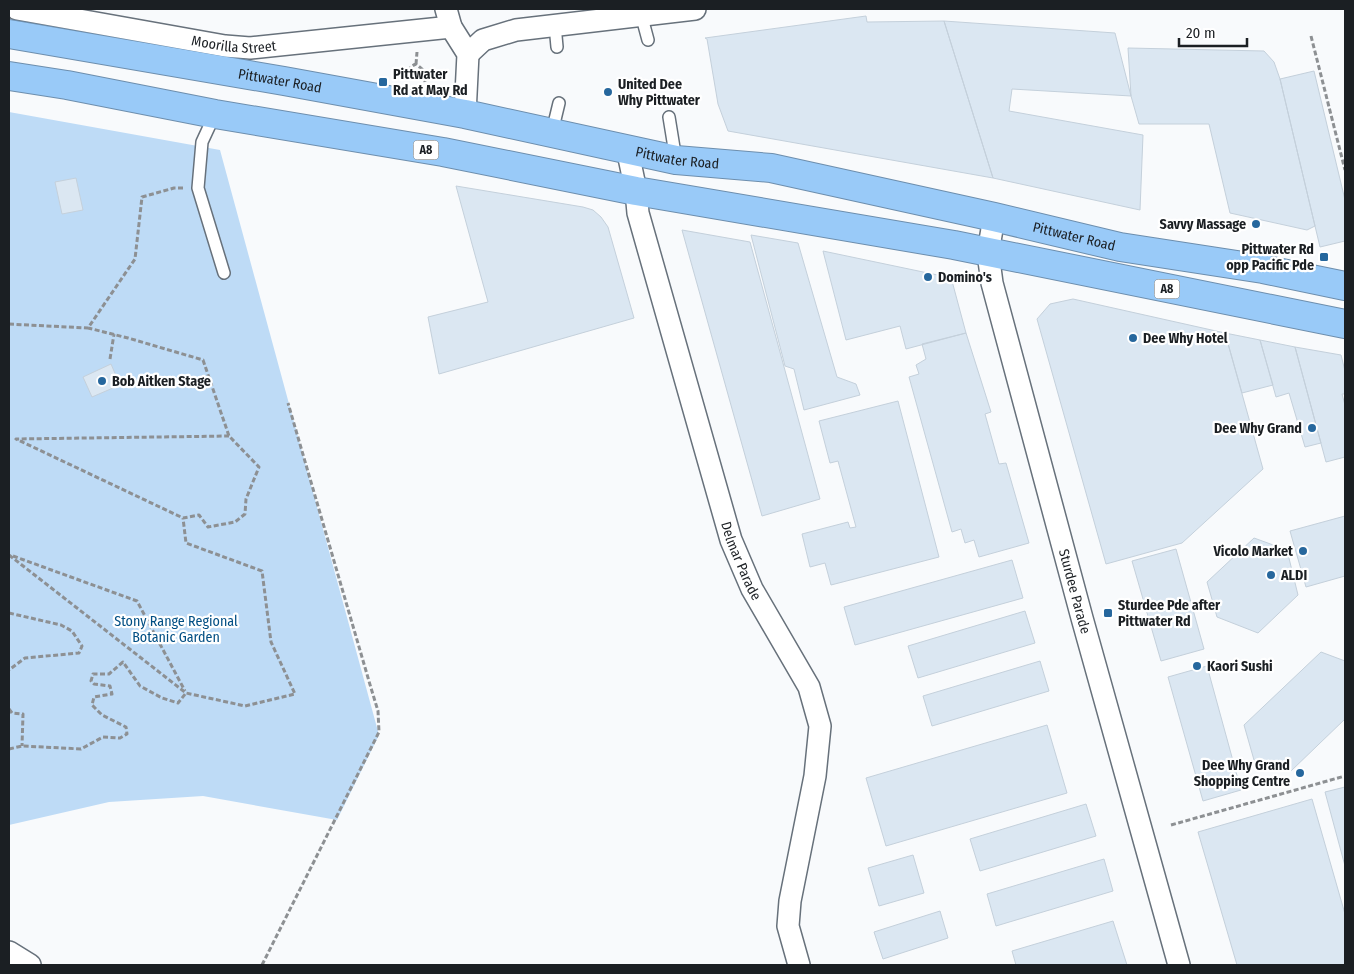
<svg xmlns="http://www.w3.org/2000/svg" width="1354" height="974" viewBox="0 0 1354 974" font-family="'Fira Sans Condensed',sans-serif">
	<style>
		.green { fill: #bedbf6 }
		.building { fill: #dbe7f2; stroke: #c4d0db }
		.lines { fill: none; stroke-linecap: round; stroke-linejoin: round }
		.lane-casing { stroke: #67717b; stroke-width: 14 }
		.street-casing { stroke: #67717b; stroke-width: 24 }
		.highway-casing { stroke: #6d8ead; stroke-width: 30 }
		.path { stroke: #8d9093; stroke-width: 3; stroke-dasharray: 5 2.5; stroke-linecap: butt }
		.lane { stroke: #fff; stroke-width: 11 }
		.street { stroke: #fff; stroke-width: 21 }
		.highway { stroke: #99caf8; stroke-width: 28 }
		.poi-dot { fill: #26679d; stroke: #fff; stroke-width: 2 }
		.labels { text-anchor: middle; stroke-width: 4.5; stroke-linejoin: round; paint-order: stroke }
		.shield { fill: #fff; stroke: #5f6265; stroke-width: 1 }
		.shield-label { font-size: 12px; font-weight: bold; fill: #1b1f23 }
		.street-label { font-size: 14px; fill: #1b1f23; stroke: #fff }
		.poi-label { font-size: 14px; font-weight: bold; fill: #1b1f23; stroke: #fff; text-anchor: start }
		.park-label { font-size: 14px; fill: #004e83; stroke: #fff }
	</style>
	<rect width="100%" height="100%" fill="#f8fafc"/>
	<path class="green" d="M9,112L220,150L379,735L337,820L203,796L109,802L9,825Z"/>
	<path class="building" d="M866,16L867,22L944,21L993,178L728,131L718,104L707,39L705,38Z
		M944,21L1115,33L1131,96L1012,89L1009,111L1143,135L1140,210L993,178Z
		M1128,48L1264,51L1274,62L1280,79L1315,226L1307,230L1230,213L1209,124H1139L1131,96Z
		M1314,71L1345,200V241L1320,247L1280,79Z
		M76,178L83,210L62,214L55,182Z
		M456,186L583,207L593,210L601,217L608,227L634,318L439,374L428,317L488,302Z
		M682,230L750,242L820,499L762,516Z
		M751,235L798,243L837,377L856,384L860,395L804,410L794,369L785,366Z
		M823,251L947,277L952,281L966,333L906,349L900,326L846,340Z
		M1073,299L1225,333L1263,469L1182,543L1106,564L1037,319L1050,304Z
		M966,333L991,412L985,414L999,464L1006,463L1029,543L979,557L974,540L965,543L961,529L952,532L909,377L919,374L916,365L926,359L922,344Z
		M1225,333L1260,340L1273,385L1242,393Z
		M1260,340L1295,347L1321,443L1305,447L1289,393L1276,397Z
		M1295,347L1341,355L1345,371V394H1342L1345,405V457L1326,462Z
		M111,364L120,385L92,397L83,377Z
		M898,401L939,557L831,585L825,563L810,567L802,534L848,522L850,528L856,527L838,461L830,463L819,421Z
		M1345,516V576L1306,587L1290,531Z
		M1254,538L1287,550L1298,595L1258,633L1217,617L1207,582Z
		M1176,549L1204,649L1161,661L1132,561Z
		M1012,560L1023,598L855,645L844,607Z
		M1025,611L1035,643L918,678L908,646Z
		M1321,652L1345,661V719L1291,771L1254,760L1244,725Z
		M1040,661L1049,691L932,726L923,696Z
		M1207,666L1241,790L1203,801L1168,677Z
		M1047,725L1067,793L886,846L866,778Z
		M1345,787V866L1325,792Z
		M1312,799L1345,914V965H1237L1198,832Z
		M1086,804L1096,836L980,871L970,839Z
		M913,855L924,893L879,906L868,868Z
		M1104,859L1113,891L996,926L987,894Z
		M940,911L948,938L883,959L874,932Z
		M1113,921L1127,965H1016L1012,951Z"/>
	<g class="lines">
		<defs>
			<path id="lane" d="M641,14L648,40
				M555,25L557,47
				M215,114L202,142L198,188L224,273
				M669,117L676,160
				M552,132L559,103"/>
			<g id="street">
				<path id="s1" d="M17,9L225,46L250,48L451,27"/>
				<path d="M446,9L451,27L468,54L465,114"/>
				<path d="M468,54L483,40L516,30L695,9"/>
				<path id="s2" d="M627,148L636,191L638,213L731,540L752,589L809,687L820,726L815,776L790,901L788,926L799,965"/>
				<path id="s3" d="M994,217L988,253L992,283L1082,618L1179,965"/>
				<path d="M9,952L30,965"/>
			</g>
			<g id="highway">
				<path id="s4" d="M9,34L284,81L465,114L676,160L771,168L994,217L1120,247L1263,269L1345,286"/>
				<path d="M9,76L67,85L215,114L443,152L636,191L954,245L1345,324"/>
			</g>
		</defs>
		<use href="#lane" class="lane-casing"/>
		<use href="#street" class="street-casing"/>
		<use href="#highway" class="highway-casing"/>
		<path class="path" d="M1311,36L1345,170
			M416,64L417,52
			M407,79C407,72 410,66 416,64L423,70L425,82
			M183,188H174L142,197L135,259L88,328L128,338L203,360L229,436L259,467L246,499L245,514L235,522L208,527L199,515L183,518L16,439L229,436
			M9,324L88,328
			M110,359L114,334
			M9,555L186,693L245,706L295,694L271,642L262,571L186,543L183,518
			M13,556L137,601L185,691
			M9,613L61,625L72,631L82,646L79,653L25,658L9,670
			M9,709L12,713L23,714L22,746
			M9,749L22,746L81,749L103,737L120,738L127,734L126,727L102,715L92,705L94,697L112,694L110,686L94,684L91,681L93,674H109L123,662L140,686L162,698L178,703L186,693
			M1171,825L1345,776
			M262,965L379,732L378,711L371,688L288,403"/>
		<use href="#lane" class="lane"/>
		<use href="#street" class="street"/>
		<use href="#highway" class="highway"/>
	</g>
	<g class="poi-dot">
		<rect x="378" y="77" width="10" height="10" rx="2.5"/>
		<circle cx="608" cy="92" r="5"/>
		<circle cx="1256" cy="224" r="5"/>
		<rect x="1319" y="252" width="10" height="10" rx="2.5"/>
		<circle cx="928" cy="277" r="5"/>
		<circle cx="1133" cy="338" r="5"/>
		<circle cx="102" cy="381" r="5"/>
		<circle cx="1312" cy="428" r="5"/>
		<circle cx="1303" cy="551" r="5"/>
		<circle cx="1271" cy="575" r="5"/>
		<rect x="1103" y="608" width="10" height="10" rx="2.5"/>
		<circle cx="1197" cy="666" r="5"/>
		<circle cx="1300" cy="773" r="5"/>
	</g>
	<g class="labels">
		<g class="shield">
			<rect x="413.5" y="140.5" width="25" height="19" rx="4"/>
			<rect x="1154.5" y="279.5" width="25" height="19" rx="4"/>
		</g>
		<g class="shield-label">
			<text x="426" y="154">A8</text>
			<text x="1167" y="293">A8</text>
		</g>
		<g class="street-label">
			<text dy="5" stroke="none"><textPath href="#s1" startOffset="220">Moorilla Street</textPath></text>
			<text dy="5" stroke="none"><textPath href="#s4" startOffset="275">Pittwater Road</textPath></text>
			<text dy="5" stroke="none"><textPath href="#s4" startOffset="680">Pittwater Road</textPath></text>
			<text dy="5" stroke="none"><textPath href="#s4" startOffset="1085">Pittwater Road</textPath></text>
			<text dy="5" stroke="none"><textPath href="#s2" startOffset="429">Delmar Parade</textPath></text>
			<text dy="5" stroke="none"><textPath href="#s3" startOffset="386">Sturdee Parade</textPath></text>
		</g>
		<g class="poi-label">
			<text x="393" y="79">Pittwater<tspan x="393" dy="16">Rd at May Rd</tspan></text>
			<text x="618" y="89">United Dee<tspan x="618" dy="16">Why Pittwater</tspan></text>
			<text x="1246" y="229" text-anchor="end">Savvy Massage</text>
			<text x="1314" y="254" text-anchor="end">Pittwater Rd<tspan x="1314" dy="16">opp Pacific Pde</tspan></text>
			<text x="938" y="282">Domino's</text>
			<text x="1143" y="343">Dee Why Hotel</text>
			<text x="112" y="386">Bob Aitken Stage</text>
			<text x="1302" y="433" text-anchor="end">Dee Why Grand</text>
			<text x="1293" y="556" text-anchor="end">Vicolo Market</text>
			<text x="1281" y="580">ALDI</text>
			<text x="1118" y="610">Sturdee Pde after<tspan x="1118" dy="16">Pittwater Rd</tspan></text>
			<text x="1207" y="671">Kaori Sushi</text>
			<text x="1290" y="770" text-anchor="end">Dee Why Grand<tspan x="1290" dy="16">Shopping Centre</tspan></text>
		</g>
		<g class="park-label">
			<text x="176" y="626">Stony Range Regional<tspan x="176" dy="16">Botanic Garden</tspan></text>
		</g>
	</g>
	<rect width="1354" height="974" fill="none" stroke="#1b1f23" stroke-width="20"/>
	<path d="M1179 38v8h68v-8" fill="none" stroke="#1b1f23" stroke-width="2.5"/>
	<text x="1186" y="38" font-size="15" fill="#1b1f23" stroke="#ffffff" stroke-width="4" paint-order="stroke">20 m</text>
</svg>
